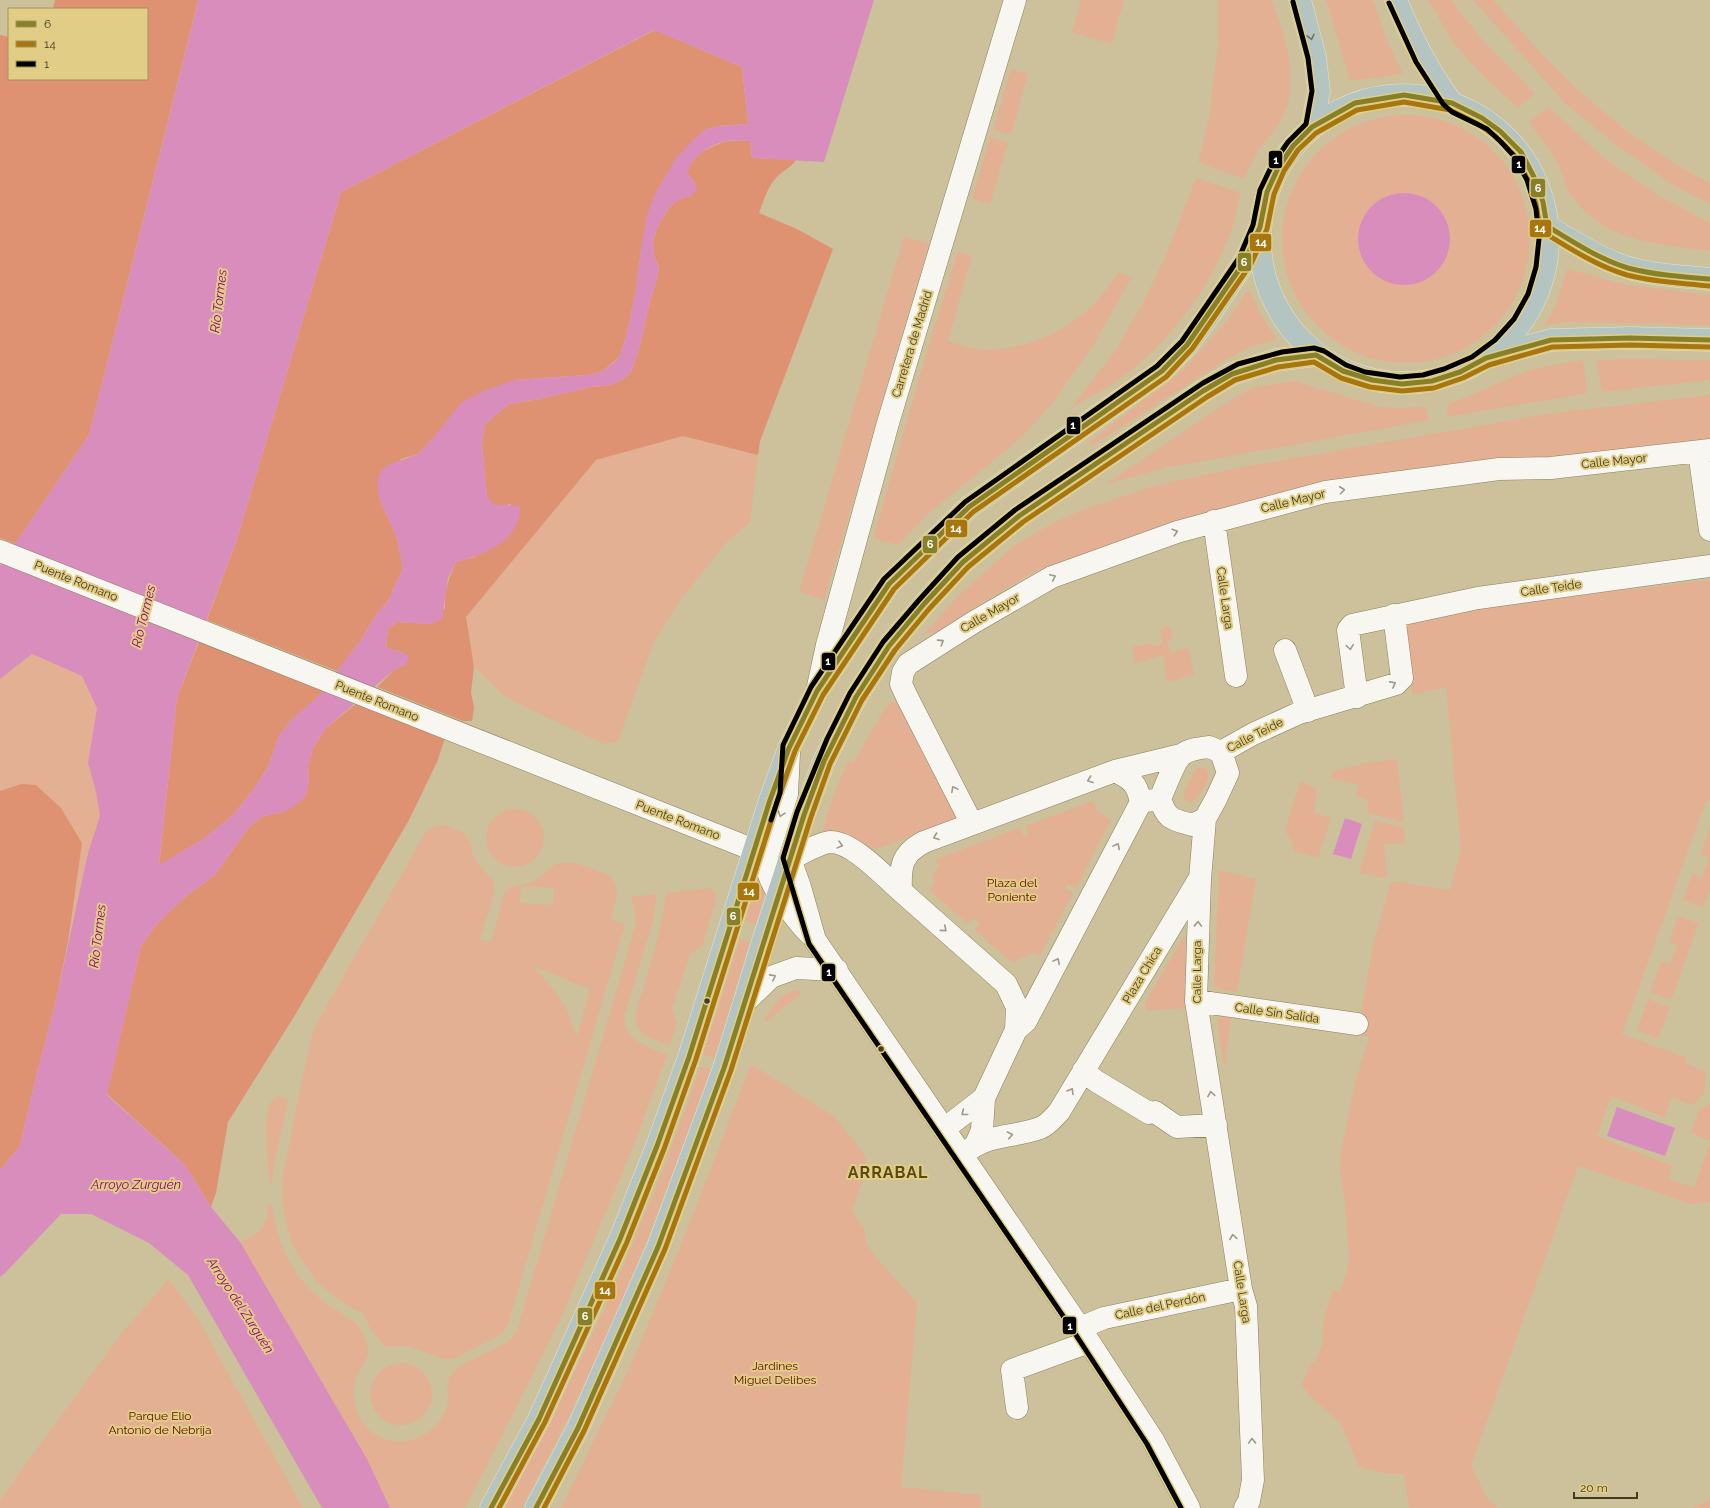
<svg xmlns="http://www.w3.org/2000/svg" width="1710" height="1508" viewBox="0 0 1710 1508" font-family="Raleway,sans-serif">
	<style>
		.green { fill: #e4b093; fill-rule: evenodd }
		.forest { fill: #de9271 }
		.water { fill: #d98dbd; fill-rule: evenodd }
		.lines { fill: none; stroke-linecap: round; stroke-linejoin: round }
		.street-casing { stroke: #88805f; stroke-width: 23 }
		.secondary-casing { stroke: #88805f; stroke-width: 23 }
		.highway-casing { stroke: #e8e3d2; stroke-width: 23 }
		.street { stroke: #f7f6f0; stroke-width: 22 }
		.secondary { stroke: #f7f6f0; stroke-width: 22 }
		.highway { stroke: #b4c4c1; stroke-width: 22 }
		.bus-1-casing { stroke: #e1cd85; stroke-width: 8 }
		.bus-2-casing { stroke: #e1cd85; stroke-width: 8 }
		.bus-3-casing { stroke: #e1cd85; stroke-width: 8 }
		.bus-1 { stroke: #888028; stroke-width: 5 }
		.bus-2 { stroke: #a7760e; stroke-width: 5 }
		.bus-3 { stroke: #000; stroke-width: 5 }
		.oneway { stroke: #717260 }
		.oneway2 { stroke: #9e9988 }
		.bus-dot { fill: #453c1f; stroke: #e1cd85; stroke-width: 1.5 }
		.labels { text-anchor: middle; stroke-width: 4; stroke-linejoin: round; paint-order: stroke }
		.street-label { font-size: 12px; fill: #453c1f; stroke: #e1cd85 }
		.park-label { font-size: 12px; fill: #5f0d00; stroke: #e1cd85 }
		.water-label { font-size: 13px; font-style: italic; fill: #8c027d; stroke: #e1cd85 }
		.district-label { font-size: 16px; font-weight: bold; letter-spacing: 1px; fill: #574910; stroke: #e1cd85 }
		.line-badge { stroke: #e1cd85; stroke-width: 1.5 }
		.badge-label { font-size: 11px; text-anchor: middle; font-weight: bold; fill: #fff }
	</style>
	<rect width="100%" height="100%" fill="#ccc19a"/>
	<path class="green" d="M1081,0H1124L1112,44L1072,32Z
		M1218,0H1272C1286,39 1302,83 1280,122C1273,134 1262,144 1255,157C1251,164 1248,172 1244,179L1198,162L1209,118L1218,44Z
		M1326,0H1373L1386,38L1403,74L1350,81Z
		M1428,0H1451L1484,42L1535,93L1518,108L1481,74L1455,45Z
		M1473,0H1493L1543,55L1575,87L1624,129L1677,165L1710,184V204L1673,185L1615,144L1565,103Z
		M1011,69L1028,74L1011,135L993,130Z
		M1549,107L1604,158L1658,195L1710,223V251C1655,243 1600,243 1568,190C1563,182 1563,172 1558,164C1550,149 1539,136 1529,122Z
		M1282 239a124 124 0 1 1 248 0a124 124 0 1 1-248 0Z
		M990,137L1008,143L990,204L972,199Z
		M1196,178L1240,193C1233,258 1179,333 1128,373C1111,387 1090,397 1071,408L1116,350L1143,303L1166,255Z
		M904,236L929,244L824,600L799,592Z
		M958,251L972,256L948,341C958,344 970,348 980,349C1022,352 1065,333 1094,304C1103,295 1110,283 1118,273L1132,277L1093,346L1053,402L1022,437L927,515L898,545L873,538L931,337Z
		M1567,269L1623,284L1710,295V325L1573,322L1544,325L1555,307Z
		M1249,289L1260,314L1277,339L1250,347L1224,361L1092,446L1089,442L1176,376L1195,357L1229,318Z
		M1630,359L1710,360V380L1602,392L1596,360Z
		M1583,360L1587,393L1448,417L1447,405C1471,396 1494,384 1518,375C1538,366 1561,364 1583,360Z
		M1295,381L1380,407L1404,408L1425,406L1429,420L1165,468L1106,484L1231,400L1252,388Z
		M1710,395V439L1322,487L1174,524L1037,570L975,607L937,633H925L958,596L1015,545L1053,523L1079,511L1157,485L1248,466L1553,413Z
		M683,436L758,455L750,522L726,543L680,600L654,642L618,741L604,744L517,703L505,696L474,667L466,617L596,460Z
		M1710,580V802L1706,801L1622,1034L1687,1058L1686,1064L1706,1072C1703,1092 1710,1090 1693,1105L1672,1097L1665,1117L1611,1096L1597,1136L1672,1166L1669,1179L1694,1188L1710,1142V1202L1691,1204L1578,1166L1471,1466L1488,1500L1498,1508H1409L1404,1474H1388L1358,1466L1342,1425L1307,1393V1391L1301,1386L1312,1361L1315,1363L1322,1344L1324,1318L1333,1289L1340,1292L1347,1271L1349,1258L1344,1193L1340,1172L1341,1153L1354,1087L1369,1037L1356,1034L1358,1014L1361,1013L1373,945L1391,882H1399L1450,890L1461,849L1446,687L1412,695L1406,632L1407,626L1411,621L1471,608Z
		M1170,626L1173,638L1167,640L1170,653L1189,648L1194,675L1167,682L1163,655L1135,663L1132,647L1152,643L1153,646L1163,644L1160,629Z
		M32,654L82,676L97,708L88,763L96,792L100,816L88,853L68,942L82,843L21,784L0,791V679Z
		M896,700L957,820L870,851C852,834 846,830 821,836L834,794L848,761L853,763L886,706Z
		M1397,759L1404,823L1367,812L1368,800L1356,796L1359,785L1331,778V772L1365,763Z
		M1201,767C1219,769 1198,802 1189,803L1184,798C1184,789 1192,770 1201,767Z
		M1300,781L1317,789L1314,813L1331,818L1318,858L1294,851L1292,842L1285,831Z
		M1093,801L1097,811L1111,820L1076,888L1067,884L1065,889L1073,893L1040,956L1033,953L1025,958H1019L1014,964L975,930L980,923L974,918L968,924L929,890L935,883L933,879V873L939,868L936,859L1020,828L1024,837L1028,836L1025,826Z
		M486 838a29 29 0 1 1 58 0a29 29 0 1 1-58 0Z
		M1375,820L1404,828L1405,843L1384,844L1387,878L1359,873Z
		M445,825L462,832L470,842L473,855L478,864L494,882V895L480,939L491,942L505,891C515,883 524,886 534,881C542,877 547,869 554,865C569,857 593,870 608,874C623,887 615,904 611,920L625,924L509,1321L505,1330L500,1335L457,1357L451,1359H443L409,1346L387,1347L378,1339L370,1328L363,1313L343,1303L318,1283L300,1258L291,1242L284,1214L282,1197L283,1175L301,1084L312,1035L318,1021L424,835C430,827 435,826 445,825ZM521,886L554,888L553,905L520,903ZM533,966L590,989L577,1036C573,1029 571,1020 568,1012C557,992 547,982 533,966Z
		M1710,828V888L1703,908L1683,900L1692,874L1702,877L1709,857L1701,854Z
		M1219,870L1256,879L1237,992L1219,989L1214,984Z
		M758,878L766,889L756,924L745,921Z
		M709,888L714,891L716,900L702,946L690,954L672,1009L677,1023L670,1045C652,1039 636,1037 635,1015C647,975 661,935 666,893Z
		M657,894L653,920L624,1017C626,1042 647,1047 667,1054L636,1140L562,1316L465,1508H390L367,1459L240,1242C260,1233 267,1228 268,1205H272C277,1242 293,1281 326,1303C335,1310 354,1319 360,1328C364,1334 368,1343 368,1350C369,1357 364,1362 362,1367C354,1380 352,1393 356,1408C368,1450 422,1452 443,1416C452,1402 445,1390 449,1378C455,1363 496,1350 510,1340C514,1336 516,1331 518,1327L634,930L636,919L631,897Z
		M1678,916L1699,923L1671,1000L1650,992L1661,961L1670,964L1677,945L1669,942Z
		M1183,938H1185L1188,1008L1146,1011L1145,1003Z
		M740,939L750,942L715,1058L703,1055Z
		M799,990L801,994L766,1022L764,1020C773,1007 782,991 799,990Z
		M1648,999L1670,1007L1658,1039L1637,1030Z
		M1220,1015L1231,1016L1225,1065H1224L1217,1023Z
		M751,1064L834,1116L863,1152L868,1166L852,1211L864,1228L866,1243L875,1256L917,1303L901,1487L981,1495V1508H561L634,1358L687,1230Z
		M701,1066L711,1069C674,1173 635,1276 589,1375C568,1420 545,1464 522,1508H505C551,1421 596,1332 634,1241C659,1184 680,1125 701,1066Z
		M277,1096L285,1098L288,1102L274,1165L272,1184H270C268,1166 263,1121 269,1106C270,1102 274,1098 277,1096Z
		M1710,1103V1141L1691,1133L1698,1111Z
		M169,1279L198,1319L303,1508H0V1501L17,1476L121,1334Z
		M370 1394a31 31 0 1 1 62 0a31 31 0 1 1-62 0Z
		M1710,1500V1508H1692Z"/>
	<path class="forest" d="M55,0H197L198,1L89,435L15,544L0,538V35L9,37V79H147V9H53Z
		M655,30L742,67L748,124L719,126L704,130L641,249L636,289L627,334L620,356L602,372L587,375L514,380L432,439L418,454L401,459L379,498L397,538L403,568L388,601L377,613L361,640L337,671L207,620L236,542L341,192Z
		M727,141H750L752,158L796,160C791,167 786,169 780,174C768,184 764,200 759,213L797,229L833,249L760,441L758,455L683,436L596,460L466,617L474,667L471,692L474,708L472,721H463L377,687L394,670L406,664L404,653L386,648L388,629L397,622L431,624L445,608C444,591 449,577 456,562L475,557L511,504L501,506L492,504L487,496L482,444L485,424L509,404L539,399L591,387L610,385L621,381L631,372L639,349L650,301L656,282L659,268L654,255L653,241L658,226L670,206L680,199L691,196L694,181L687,173C692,154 710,147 727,141Z
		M200,639L326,691L291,720L279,736L268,767L253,790L232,816L205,838L159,866L177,698Z
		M357,703L445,738L437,762L409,820L295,1015L228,1122L216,1193L211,1207L185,1165L107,1094L141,946L157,924L186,896L215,875L249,827L263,816L284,812L306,795L309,781L308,767L313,748L326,728Z
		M21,784L36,785L61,808L82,843L68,942L56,1000L35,1081L20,1146L0,1170V791Z"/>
	<path class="water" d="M197,0H874L824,162L752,158L750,141C742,141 734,140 727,141C711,144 692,156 687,173L694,181L697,189L691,196L680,199L670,206L658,226L653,241L654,255L659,268L656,282L650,301L639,349L631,372L621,381L610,385L591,387L539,399L509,404L485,424L482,444L487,496L493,504C502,506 511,504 520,507C521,541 483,555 456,562L448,578L442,619L431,624L397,622L388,629L386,648L404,653L409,657L406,664L394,670L326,728L313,748L308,767L309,781L306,795L299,803L284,812L263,816L249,827L215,875L186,896L157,924L141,946L107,1095L185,1165L211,1207L240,1242L367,1459L390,1508H322L188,1275L149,1243L91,1214H61L5,1273L0,1277V1170L20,1146L35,1081L56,1000L88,853L100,816L96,792L88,763L97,708L82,676L32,654L0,679V566L89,435L198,2ZM654,30L742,67L748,124L719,126L704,130L691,142L676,158L655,194L647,215L641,249L636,289L627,334L620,356L613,363L602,372L587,375L514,380L481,392L461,403L432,439L418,454L388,465L381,471L377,482L379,498L397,538L403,568L388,601L377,613L361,640L342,664L323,692L291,720L279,736L268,767L253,790L232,816L205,838L159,865L177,698L236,542L341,192Z
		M1358 239a46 46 0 1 1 92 0a46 46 0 1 1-92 0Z
		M1345,818L1362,824L1351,859L1333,854Z
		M1617,1107L1675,1128L1665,1156L1607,1136Z"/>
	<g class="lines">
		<defs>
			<path id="street" d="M1699,452L1710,530
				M1214,521L1236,676
				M0,551L754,850
				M1285,650L1308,711
				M817,691L827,645L888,423L1015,0
				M1357,697L1348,630L1352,625L1478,598L1710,566
				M1209,747L1221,752L1228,773L1216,799L1205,819L1192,825C1172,819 1167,820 1160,799C1164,790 1175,760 1182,755C1189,749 1200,748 1209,747Z
				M1221,752L1253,734L1299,713L1396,684L1402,678L1394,615
				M1115,771C1131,779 1137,783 1141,802
				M1205,819L1200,879L1196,1001L1241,1289L1246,1306L1253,1480L1249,1501L1245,1508
				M972,824L907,697L901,684L903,672L908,664L974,622L1052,577L1177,532L1325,492L1499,469L1551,468L1710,450
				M790,859C801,854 819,843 830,842C852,841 885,877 901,891
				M1196,1001L1357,1024
				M1016,1030L1017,1007L1006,984L901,891C900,867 901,854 924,842L1115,771L1181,755
				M1083,1071L1096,1081L1149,1113L1155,1112L1177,1127L1216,1125
				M944,1129L984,1098
				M976,1144L982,1130L984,1098L1016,1030L1026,1021L1141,802L1160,799
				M969,1150C989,1134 1017,1137 1040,1128C1048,1125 1053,1118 1059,1112L1198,881
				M1080,1328L1104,1318L1241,1289
				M1017,1408L1012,1370L1089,1342"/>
			<path id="secondary" d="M789,753L787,794L767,856C767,862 767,869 769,875C773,889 799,924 810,934
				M790,859L800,887L815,940L1080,1328L1153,1440L1189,1508
				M744,1003L771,977L796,968L837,970"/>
			<path id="highway" d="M1300,0L1315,57L1319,91L1312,127
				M1396,0C1411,37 1428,71 1452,103
				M1260 239a144 144 0 1 1 288 0a144 144 0 1 1-288 0Z
				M1547,226C1570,240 1592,254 1617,264C1646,275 1679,276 1710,279
				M1489,357L1551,340L1630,338L1710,340
				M491,1508L539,1419L620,1239L657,1146L689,1057L770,800L789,748L817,691L889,584L969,507L1162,371L1187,345L1211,312L1245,261L1260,227
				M536,1508L578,1428L658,1247L724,1068L764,938L804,815L824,761L856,697L889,646L924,604L963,562L1019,516L1203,391L1232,374L1276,360L1316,355"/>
		</defs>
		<use href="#street" class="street-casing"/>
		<use href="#secondary" class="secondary-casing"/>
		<use href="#highway" class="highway-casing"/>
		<use href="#street" class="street"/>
		<use href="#secondary" class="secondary"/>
		<use href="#highway" class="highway"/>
		<defs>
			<path id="bus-1" d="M491,1508L539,1419L620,1239L657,1146L689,1057L770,800L789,748L817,691L889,584L969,507L1162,371L1187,345L1245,261L1260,227L1267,192L1278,168L1293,146L1312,127L1355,103L1404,95L1452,103L1482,118L1500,131L1521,152L1534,177L1543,202L1547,226C1573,242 1599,259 1628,268C1655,275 1683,277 1710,279
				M536,1508L578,1428L658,1247L724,1068L804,815L824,761L856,697L889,646L924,604L963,562L1019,516L1203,391L1232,374L1276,360L1316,355L1343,371L1372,380L1402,384L1432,381L1460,372L1486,358L1551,340L1630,338L1710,340"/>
			<path id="bus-2" d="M499,1508L545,1422L627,1242L664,1149L696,1059L777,802L795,751L823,695L894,589L973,512L1166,377L1192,349L1251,264L1267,229L1274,194L1284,171L1298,150L1316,133L1357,110L1404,102L1450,110L1478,124L1495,136L1515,156L1528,180L1536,204L1540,228L1543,232C1569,248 1597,266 1627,275C1654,282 1682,283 1709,286
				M544,1508L584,1431L665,1249L731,1070L811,817L830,764L862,700L895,650L929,609L968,567L1023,522L1207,397L1235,380L1278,367L1314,362L1341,378L1370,387L1402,391L1434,388L1463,378L1489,365L1552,347L1630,345L1710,347"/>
			<path id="bus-3" d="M771,820L780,793L783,745L811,687L884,579L965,502L1157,366L1182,341L1239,258L1253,225L1260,190L1272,165L1288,142L1306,124L1312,91L1308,58L1293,2
				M1181,1508L1147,1444L1074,1332L809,944L783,858L797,812L827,739L850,693L883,642L919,600L958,557L1015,510L1203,383L1238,364L1282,352L1314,348L1324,351L1346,365L1365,372L1400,377L1423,375L1444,369L1472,357L1495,340L1514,319L1528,294L1536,267L1539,239L1536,209L1527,180L1514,156L1501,142L1487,129L1452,112L1443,104L1416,62L1389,3"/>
		</defs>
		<use href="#bus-1" class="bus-1-casing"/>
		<use href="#bus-2" class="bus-2-casing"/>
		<use href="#bus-3" class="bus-3-casing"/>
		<use href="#bus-1" class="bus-1"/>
		<use href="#bus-2" class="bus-2"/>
		<use href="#bus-3" class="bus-3"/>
	</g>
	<defs><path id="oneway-chevron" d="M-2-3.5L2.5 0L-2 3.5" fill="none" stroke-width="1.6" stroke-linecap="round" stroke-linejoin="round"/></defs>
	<use class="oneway" href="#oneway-chevron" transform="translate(1311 37) rotate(77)"/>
	<g class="oneway2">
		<use href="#oneway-chevron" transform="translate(1342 490) rotate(-7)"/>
		<use href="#oneway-chevron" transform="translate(1175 532) rotate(-18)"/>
		<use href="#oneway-chevron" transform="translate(1053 577) rotate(-25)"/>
		<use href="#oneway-chevron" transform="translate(941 642) rotate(-33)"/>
		<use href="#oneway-chevron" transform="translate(1350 647) rotate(82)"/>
		<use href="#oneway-chevron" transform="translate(1393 684) rotate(-28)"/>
		<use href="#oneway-chevron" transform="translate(1090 780) rotate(160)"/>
		<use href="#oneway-chevron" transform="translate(954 789) rotate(-118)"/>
		<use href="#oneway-chevron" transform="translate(781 814) rotate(108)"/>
		<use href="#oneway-chevron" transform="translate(936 837) rotate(160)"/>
		<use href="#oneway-chevron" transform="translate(840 845) rotate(15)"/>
		<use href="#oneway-chevron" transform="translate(1117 846) rotate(-62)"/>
		<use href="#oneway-chevron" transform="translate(1198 924) rotate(-88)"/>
		<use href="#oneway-chevron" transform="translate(944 929) rotate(41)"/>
		<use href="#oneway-chevron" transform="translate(1057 961) rotate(-62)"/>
		<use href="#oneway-chevron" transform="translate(773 977) rotate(-28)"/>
		<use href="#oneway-chevron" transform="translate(1071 1091) rotate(-59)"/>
		<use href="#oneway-chevron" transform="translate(1211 1094) rotate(-99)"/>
		<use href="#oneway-chevron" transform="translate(964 1113) rotate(142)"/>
		<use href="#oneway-chevron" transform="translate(1010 1135) rotate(-12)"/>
		<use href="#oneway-chevron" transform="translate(1233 1237) rotate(-99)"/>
		<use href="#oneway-chevron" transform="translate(1252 1441) rotate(-92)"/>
	</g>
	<g class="bus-dot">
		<circle cx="707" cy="1001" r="3.5"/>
		<circle cx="881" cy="1049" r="3.5"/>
	</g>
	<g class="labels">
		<g class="street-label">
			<text transform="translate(912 344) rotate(-73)" y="4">Carretera de Madrid</text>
			<text transform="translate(1614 461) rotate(-6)" y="4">Calle Mayor</text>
			<text transform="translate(1293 501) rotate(-14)" y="4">Calle Mayor</text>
			<text transform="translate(76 581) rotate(22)" y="4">Puente Romano</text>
			<text transform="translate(1551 588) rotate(-8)" y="4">Calle Teide</text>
			<text transform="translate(1225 598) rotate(82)" y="4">Calle Larga</text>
			<text transform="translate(990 613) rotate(-30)" y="4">Calle Mayor</text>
			<text transform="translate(377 701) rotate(22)" y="4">Puente Romano</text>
			<text transform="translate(1255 735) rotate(-27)" y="4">Calle Teide</text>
			<text transform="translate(678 820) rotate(21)" y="4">Puente Romano</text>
			<text transform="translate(1197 972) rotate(-90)" y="4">Calle Larga</text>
			<text transform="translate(1142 975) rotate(-59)" y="4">Plaza Chica</text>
			<text transform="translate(1277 1013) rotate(8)" y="4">Calle Sin Salida</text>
			<text transform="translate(1242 1292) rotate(81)" y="4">Calle Larga</text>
			<text transform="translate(1160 1306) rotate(-12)" y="4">Calle del Perdón</text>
		</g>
		<g class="park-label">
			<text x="1012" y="887">Plaza del<tspan x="1012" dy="14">Poniente</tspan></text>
			<text x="775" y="1370">Jardines<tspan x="775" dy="14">Miguel Delibes</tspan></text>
			<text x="160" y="1420">Parque Elio<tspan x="160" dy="14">Antonio de Nebrija</tspan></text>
		</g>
		<g class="water-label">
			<text transform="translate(218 301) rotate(-83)" y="5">Río Tormes</text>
			<text transform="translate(143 616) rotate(-76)" y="5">Río Tormes</text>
			<text transform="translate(97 936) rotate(-83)" y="5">Río Tormes</text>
			<text x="136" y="1189">Arroyo Zurguén</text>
			<text transform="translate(241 1305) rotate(57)" y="5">Arroyo del Zurguén</text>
		</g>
		<g class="district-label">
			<text x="888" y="1178">ARRABAL</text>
		</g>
	</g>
	<g class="line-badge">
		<rect x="1268" y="150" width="15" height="19" rx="4" fill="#000"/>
		<rect x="1511" y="155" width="15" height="19" rx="4" fill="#000"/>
		<rect x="1530" y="178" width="16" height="20" rx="4" fill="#888028"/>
		<rect x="1529" y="219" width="23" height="19" rx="4" fill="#a7760e"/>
		<rect x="1249" y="233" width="23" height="19" rx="4" fill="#a7760e"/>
		<rect x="1237" y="252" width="15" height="20" rx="4" fill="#888028"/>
		<rect x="1066" y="416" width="15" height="19" rx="4" fill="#000"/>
		<rect x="945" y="519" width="23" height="19" rx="4" fill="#a7760e"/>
		<rect x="922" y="535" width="16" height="19" rx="4" fill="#888028"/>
		<rect x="821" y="652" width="15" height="19" rx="4" fill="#000"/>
		<rect x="737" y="882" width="23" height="19" rx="4" fill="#a7760e"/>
		<rect x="726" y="907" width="15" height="19" rx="4" fill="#888028"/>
		<rect x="821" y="963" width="15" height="19" rx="4" fill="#000"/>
		<rect x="594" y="1281" width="22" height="19" rx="4" fill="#a7760e"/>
		<rect x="577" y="1307" width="16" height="19" rx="4" fill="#888028"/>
		<rect x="1062" y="1316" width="15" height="19" rx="4" fill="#000"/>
	</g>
	<g class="badge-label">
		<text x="1276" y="164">1</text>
		<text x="1519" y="168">1</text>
		<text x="1538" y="192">6</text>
		<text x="1540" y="232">14</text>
		<text x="1261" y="246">14</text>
		<text x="1244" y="266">6</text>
		<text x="1073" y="429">1</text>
		<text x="956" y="532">14</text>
		<text x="930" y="548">6</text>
		<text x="828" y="665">1</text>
		<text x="749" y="895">14</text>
		<text x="733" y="920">6</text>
		<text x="829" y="976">1</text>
		<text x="605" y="1294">14</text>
		<text x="585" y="1320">6</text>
		<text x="1070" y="1330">1</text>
	</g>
	<rect x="8" y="8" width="140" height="72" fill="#e1cd85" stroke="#a3935c"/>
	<rect x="16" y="21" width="20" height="6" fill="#888028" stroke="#a3935c"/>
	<text x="44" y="28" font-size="12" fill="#453c1f">6</text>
	<rect x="16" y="41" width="20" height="6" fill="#a7760e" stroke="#a3935c"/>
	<text x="44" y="48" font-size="12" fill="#453c1f">14</text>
	<rect x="16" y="61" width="20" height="6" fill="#000000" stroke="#a3935c"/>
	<text x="44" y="68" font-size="12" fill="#453c1f">1</text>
	<path d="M1574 1492v6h63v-6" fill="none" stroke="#453c1f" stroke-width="2"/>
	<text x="1580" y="1492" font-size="12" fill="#453c1f" stroke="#e1cd85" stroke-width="3" paint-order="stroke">20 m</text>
</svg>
